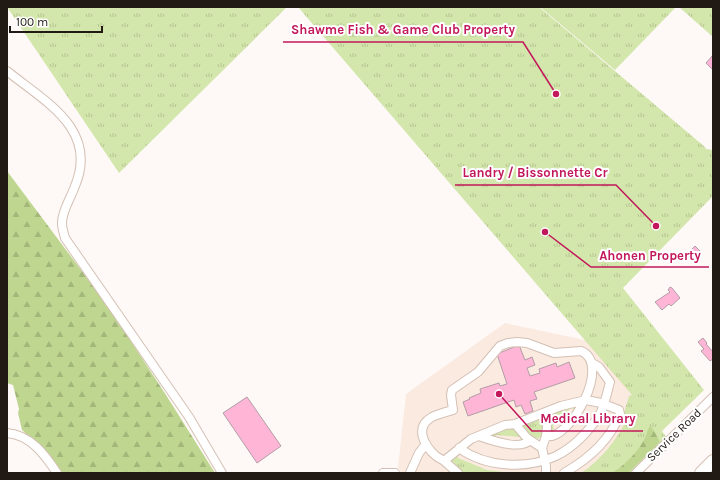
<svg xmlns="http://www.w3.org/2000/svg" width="720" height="480" viewBox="0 0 720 480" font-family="Karla,sans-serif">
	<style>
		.built { fill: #fbeae0 }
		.grass { fill: url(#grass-tufts) }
		.forest { fill: url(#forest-firs) }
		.building { fill: #feb5d6; stroke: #b29da6 }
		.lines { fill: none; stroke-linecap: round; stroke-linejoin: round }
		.minor-casing { stroke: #d4c0b4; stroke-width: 10 }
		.highway-casing { stroke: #d4c0b4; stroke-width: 14 }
		.minor { stroke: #fff; stroke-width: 8 }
		.highway { stroke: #fff; stroke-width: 12 }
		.labels { text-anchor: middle; stroke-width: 4; stroke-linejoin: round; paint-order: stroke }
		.street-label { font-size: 12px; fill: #201914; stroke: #fff }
		.leader { fill: none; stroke: #c2185b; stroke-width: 1.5 }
		.callout-dot { fill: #c2185b; stroke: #fff; stroke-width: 1.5 }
		.callout-label { font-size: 13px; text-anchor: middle; font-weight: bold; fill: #c2185b; stroke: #fff; stroke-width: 4; stroke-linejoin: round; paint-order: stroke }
	</style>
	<defs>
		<pattern id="grass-tufts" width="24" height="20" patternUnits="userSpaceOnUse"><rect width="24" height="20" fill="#d3e6ab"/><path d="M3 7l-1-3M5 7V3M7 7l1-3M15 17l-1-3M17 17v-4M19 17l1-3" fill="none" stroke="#b5c592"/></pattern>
		<pattern id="forest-firs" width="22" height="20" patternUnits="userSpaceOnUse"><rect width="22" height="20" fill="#bfd690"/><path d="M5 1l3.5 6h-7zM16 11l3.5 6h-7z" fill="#a4b77b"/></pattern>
	</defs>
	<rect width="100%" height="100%" fill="#fef9f7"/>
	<path class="built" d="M505,323L594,342L662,431L619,473H402L398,468L406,394Z"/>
	<path class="grass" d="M7,7H287L119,173Z
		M298,7H539L705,147L706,149L713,150V196L623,288L704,390L662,431L667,438L632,473H581C601,460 615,442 626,421L622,419L629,396L632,395Z
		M540,7H676L615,70Z
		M679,7H713V37Z
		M575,406V410L571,408L553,426L554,429L552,432L550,431V414Z
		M542,417L544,424L542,437L535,439L530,436L521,426Z
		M512,427L524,441L521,442L520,437L496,435L494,439L490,437L491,434Z
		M458,454V458L487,470L513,473H464L452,463L453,457Z"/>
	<path class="forest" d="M7,171L108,306L166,395L215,473H62L46,451L22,430L18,413L19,409L13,385L7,383Z
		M650,426L653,429L660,442L628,473H612C625,465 638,452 645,438C647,434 647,430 650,426Z"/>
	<path class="building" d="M713,55V70L706,63Z
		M695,246L700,251L694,258L689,252Z
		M670,287L672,288L680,298L671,306L669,304L662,310L655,302L670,292L668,290Z
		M703,338L707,343L706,344L713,352V359L710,361L701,351L704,349L698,342Z
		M519,345L525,360L532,357L535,365L527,368L530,376L540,373L539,369L556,363L557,367L569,362L575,378L534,392L537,399L530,401L533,411L525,414L521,405L516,407L514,400L468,416L463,402L470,399L469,398L481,393L480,389L499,383L500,386L507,384L497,354Z
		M247,397L281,446L257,463L223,413Z"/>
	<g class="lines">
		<defs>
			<path id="minor" d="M7,71C44,101 99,129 75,186C71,198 62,210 62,223C62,228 64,234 65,238L189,417L222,473
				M545,413L547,427L546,436L542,448L546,466V473
				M515,424L527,438L542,448
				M7,433C31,435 45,455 57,473
				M479,436C490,440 521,451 530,440
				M459,448C485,467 526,470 556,456C574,447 589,431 600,414C605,404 607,393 610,382L599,367L592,363
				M444,461L471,439L505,425L515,424L561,406L586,400L601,403L619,410L620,414C610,440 587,460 564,473
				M383,473H395
				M410,473L419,453L426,444
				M458,473C453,469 449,465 444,461C442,459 438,458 436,456C424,446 414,427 432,417C438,414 446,412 453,410L451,395L452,390L478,372L500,346L508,343L517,342L527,343L554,353L581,351C613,364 569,442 546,436
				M636,473L713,397"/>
			<path id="highway" d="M701,473L713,461"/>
		</defs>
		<use href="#minor" class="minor-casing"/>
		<use href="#highway" class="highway-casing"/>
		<use href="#minor" class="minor"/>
		<use href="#highway" class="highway"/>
	</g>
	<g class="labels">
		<g class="street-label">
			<text transform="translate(674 435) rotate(-44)" y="4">Service Road</text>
		</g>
	</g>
	<path class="leader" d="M556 94L523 42H283M656 226L616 185H455M545 232L591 267H709M499 394L532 431H643"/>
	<g class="callout-dot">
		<circle cx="556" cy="94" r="4"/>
		<circle cx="656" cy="226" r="4"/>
		<circle cx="545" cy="232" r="4"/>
		<circle cx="499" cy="394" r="4"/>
	</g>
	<g class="callout-label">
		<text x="403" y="34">Shawme Fish &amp; Game Club Property</text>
		<text x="535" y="177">Landry / Bissonnette Cr</text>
		<text x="650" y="260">Ahonen Property</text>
		<text x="588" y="423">Medical Library</text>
	</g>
	<rect width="720" height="480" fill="none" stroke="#201914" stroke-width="16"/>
	<path d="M10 26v6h92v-6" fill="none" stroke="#201914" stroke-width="2"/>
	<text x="16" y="26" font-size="12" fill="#201914" stroke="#ffffff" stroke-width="3" paint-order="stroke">100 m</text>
</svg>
